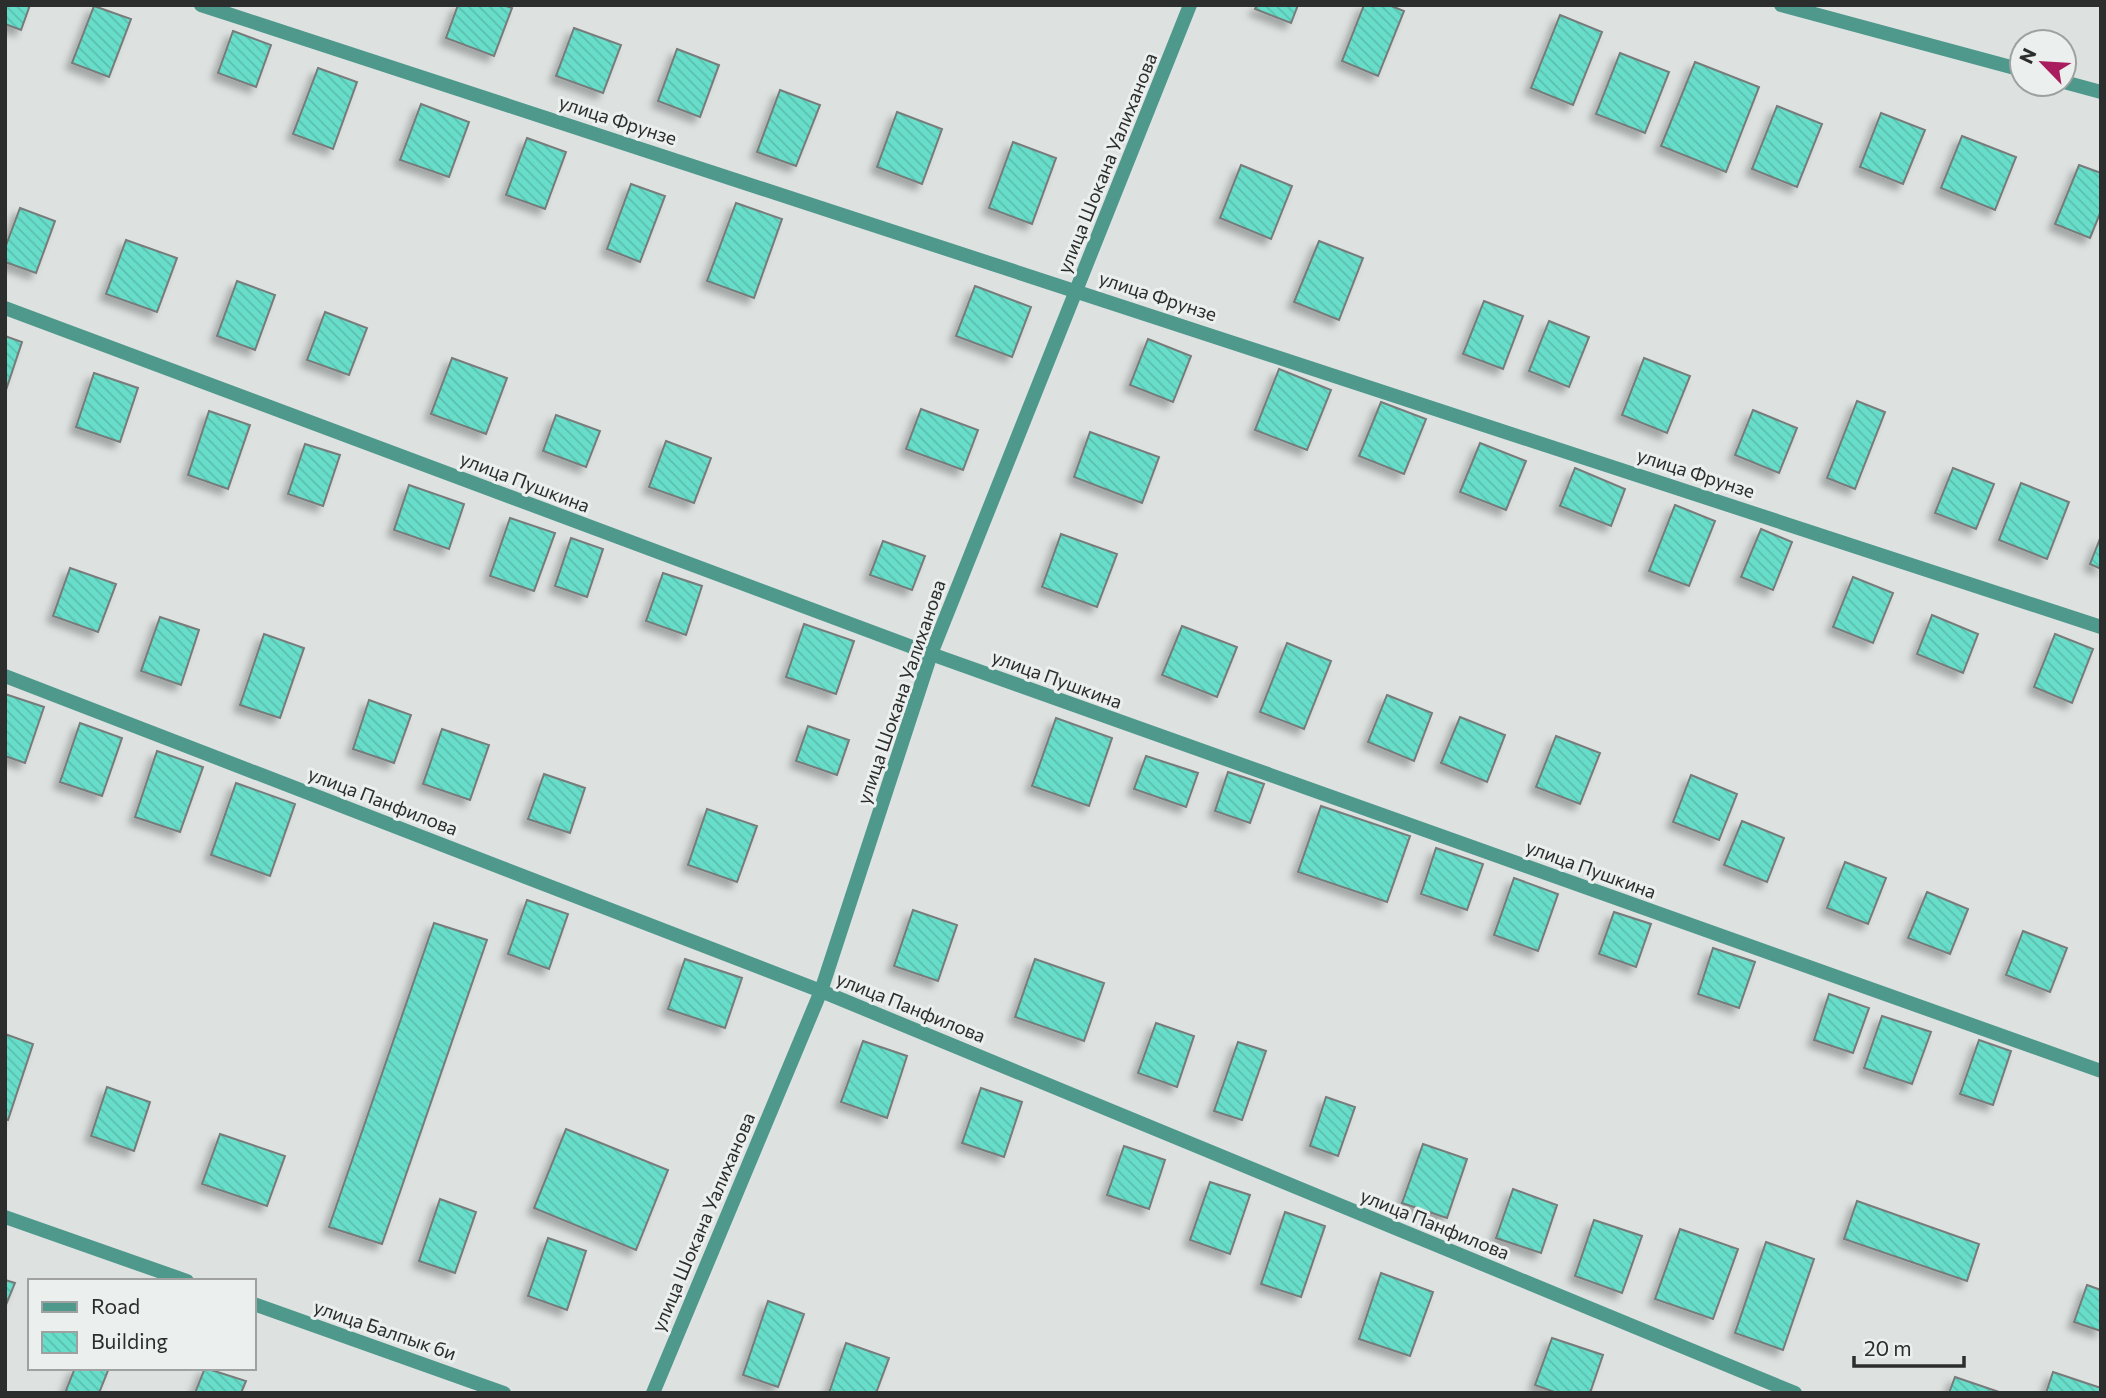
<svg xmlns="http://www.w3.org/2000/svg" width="2106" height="1398" viewBox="0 0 2106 1398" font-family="Commissioner,sans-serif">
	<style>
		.building { fill: url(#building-back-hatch); stroke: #777b7a; stroke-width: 2; filter: url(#shadow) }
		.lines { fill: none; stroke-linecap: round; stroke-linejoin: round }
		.minor { stroke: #4e988c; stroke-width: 14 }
		.tertiary { stroke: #4e988c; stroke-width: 14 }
		.labels { text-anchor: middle; stroke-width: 6; stroke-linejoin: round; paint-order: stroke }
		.street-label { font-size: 19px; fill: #2c2d2d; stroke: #ebefee }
	</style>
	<defs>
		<pattern id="building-back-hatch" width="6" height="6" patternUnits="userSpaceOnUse" patternTransform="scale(1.75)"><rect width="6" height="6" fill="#67deca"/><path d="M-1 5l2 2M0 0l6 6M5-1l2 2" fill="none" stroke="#5abfae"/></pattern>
		<filter id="shadow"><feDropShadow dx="-6" dy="6" stdDeviation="3.5" flood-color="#0004"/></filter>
	</defs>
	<rect width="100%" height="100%" fill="#dde2e1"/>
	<path class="building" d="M5,5H30L21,30L5,24Z
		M458,5H503L512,8L494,56L446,38Z
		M1257,5H1298L1291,23L1255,9Z
		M1364,5H1389L1404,11L1378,76L1342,61Z
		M94,6L131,19L109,77L72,63Z
		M1560,15L1602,32L1573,105L1531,88Z
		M574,28L621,45L603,93L556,76Z
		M233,31L271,45L256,87L218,73Z
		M677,49L719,65L700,117L658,101Z
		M1620,53L1669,72L1645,133L1596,114Z
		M1695,62L1759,87L1726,172L1661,146Z
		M318,68L357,82L333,149L293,134Z
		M780,90L820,105L796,166L757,152Z
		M421,104L469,122L449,177L400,160Z
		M1777,106L1822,124L1797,187L1752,169Z
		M897,112L942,129L922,184L877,167Z
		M1881,113L1925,130L1903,184L1860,167Z
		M1962,136L2016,157L1995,210L1941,188Z
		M527,138L566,152L545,209L506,195Z
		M1013,142L1056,158L1032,224L989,208Z
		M1241,165L1292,186L1271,239L1220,218Z
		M2079,165L2101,173V211L2090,238L2055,224Z
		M631,184L665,196L640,262L607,249Z
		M736,203L782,219L754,298L707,281Z
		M20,208L55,221L36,273L5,262V248Z
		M126,240L177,258L157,312L106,294Z
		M1319,241L1363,258L1339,320L1294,302Z
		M237,281L275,295L255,350L217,336Z
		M975,286L1031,307L1012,357L956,336Z
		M1484,301L1523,316L1503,369L1463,354Z
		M325,312L367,328L349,375L307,360Z
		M1549,321L1589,337L1569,387L1529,371Z
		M5,336L22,342L5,393Z
		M1148,339L1191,356L1173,402L1130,385Z
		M452,358L507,378L486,434L431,414Z
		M1644,358L1690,376L1667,433L1622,415Z
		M1279,369L1331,390L1307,450L1255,430Z
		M94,373L138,388L120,442L76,427Z
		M1857,401L1885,412L1855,489L1827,478Z
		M1381,402L1426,419L1404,474L1359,456Z
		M921,409L978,430L963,470L906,449Z
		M1753,410L1797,428L1779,473L1735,455Z
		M209,411L250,425L228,489L188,475Z
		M556,415L600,431L586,467L543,451Z
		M1090,432L1159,457L1142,503L1074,477Z
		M666,441L711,458L694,503L649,487Z
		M1480,443L1526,461L1506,510L1460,492Z
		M305,444L340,455L323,506L288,494Z
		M1575,468L1625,489L1611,526L1560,506Z
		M1953,468L1994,484L1976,529L1935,513Z
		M2021,483L2069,502L2047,559L1999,540Z
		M409,485L464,504L449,549L394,530Z
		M1675,505L1715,521L1689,586L1649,571Z
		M510,518L555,533L534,591L490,576Z
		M1761,529L1792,542L1773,590L1741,577Z
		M1061,534L1117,554L1097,607L1042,587Z
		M2101,536V569L2090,564Z
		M571,538L603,549L587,597L555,586Z
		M883,541L925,556L912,590L870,575Z
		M70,568L116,584L98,632L53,616Z
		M663,573L702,586L686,635L646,621Z
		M1853,577L1893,593L1873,643L1833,627Z
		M1932,615L1978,634L1963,673L1917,654Z
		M160,617L199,630L181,685L141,671Z
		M804,624L854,641L836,694L786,677Z
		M1182,626L1237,647L1217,697L1162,675Z
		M264,634L304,648L280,718L240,705Z
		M2055,634L2093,649L2072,703L2034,687Z
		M1287,643L1331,661L1304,729L1260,712Z
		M5,694L44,707L25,763L5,756Z
		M1387,695L1432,713L1414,761L1368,742Z
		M369,700L411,715L394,763L353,749Z
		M1460,717L1505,735L1487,782L1441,763Z
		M1056,718L1112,738L1089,806L1032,786Z
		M80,723L122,738L102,796L60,782Z
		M808,726L849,740L837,775L796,761Z
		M442,729L489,745L470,800L423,784Z
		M1556,736L1600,753L1580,804L1536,787Z
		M157,751L203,767L180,832L135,817Z
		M1146,756L1198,773L1186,807L1134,789Z
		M1228,772L1264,784L1250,823L1215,811Z
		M544,774L585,788L570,833L528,819Z
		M1691,775L1737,794L1719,840L1673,822Z
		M236,783L295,804L270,876L211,855Z
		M1321,806L1410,836L1387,902L1298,872Z
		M707,809L757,826L737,882L688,865Z
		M1742,821L1784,838L1767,882L1724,865Z
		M1436,848L1483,864L1467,910L1421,894Z
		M1845,862L1886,878L1868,924L1827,908Z
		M1514,878L1558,894L1538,951L1494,935Z
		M1927,892L1968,909L1950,954L1908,938Z
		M527,900L568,914L549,969L508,954Z
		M913,910L957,925L938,981L894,966Z
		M1614,912L1651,924L1636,967L1599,954Z
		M434,923L487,940L382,1244L329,1227Z
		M2023,931L2067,948L2050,992L2006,975Z
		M1713,948L1755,962L1739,1008L1698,994Z
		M685,959L742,978L725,1028L668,1009Z
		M1035,959L1104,983L1084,1041L1015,1017Z
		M1829,994L1869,1008L1853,1053L1814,1040Z
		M1882,1016L1931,1032L1912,1084L1864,1068Z
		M1156,1023L1194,1036L1177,1087L1138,1073Z
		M5,1034L33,1044L8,1120L5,1119Z
		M1979,1040L2011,1051L1993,1105L1960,1094Z
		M863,1041L907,1056L887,1118L841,1102Z
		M1238,1042L1266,1051L1242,1120L1214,1111Z
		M107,1087L150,1102L134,1151L91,1136Z
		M981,1088L1022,1102L1004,1157L962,1143Z
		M1326,1097L1355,1107L1338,1156L1310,1146Z
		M566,1129L668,1170L636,1250L534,1208Z
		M220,1134L285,1156L267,1206L202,1184Z
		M1423,1144L1467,1159L1447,1218L1402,1203Z
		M1124,1146L1165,1160L1149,1209L1107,1195Z
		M1210,1182L1250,1195L1230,1254L1190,1240Z
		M1513,1189L1557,1205L1541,1253L1496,1238Z
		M440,1199L476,1212L455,1273L419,1261Z
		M1857,1201L1979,1244L1967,1281L1844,1239Z
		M1285,1212L1325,1226L1301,1297L1261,1284Z
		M1594,1220L1642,1236L1622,1293L1575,1276Z
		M1680,1229L1738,1249L1713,1319L1655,1299Z
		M548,1238L586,1251L567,1310L528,1296Z
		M1766,1242L1814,1259L1783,1350L1735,1333Z
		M1381,1273L1433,1292L1410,1356L1359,1339Z
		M5,1280L15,1283L5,1307Z
		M2087,1285L2101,1290V1331L2074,1322Z
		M768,1301L804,1314L778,1387L743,1375Z
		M1552,1338L1603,1355L1590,1393H1557L1535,1385Z
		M846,1343L889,1358L876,1393H829Z
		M75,1368H109L99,1393H65Z
		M205,1368L246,1381L241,1393H195Z
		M2053,1372L2101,1388V1393H2046Z
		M1955,1377L2002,1393H1949Z"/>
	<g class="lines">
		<path class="minor" d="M201,5L2101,627
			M5,308L931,654L2101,1071
			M5,676L821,991L1795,1393
			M5,1217L187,1281
			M254,1304L504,1393
			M653,1393L821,991L931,654L1190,5"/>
		<path class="tertiary" d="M1781,5L2022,70
			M2064,82L2101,92"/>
	</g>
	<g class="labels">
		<g class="street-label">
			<text transform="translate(618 120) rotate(18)" y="7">улица Фрунзе</text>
			<text transform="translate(1107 163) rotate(-68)" y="7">улица Шокана Уалиханова</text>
			<text transform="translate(1158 296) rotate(18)" y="7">улица Фрунзе</text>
			<text transform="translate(1696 473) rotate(18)" y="7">улица Фрунзе</text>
			<text transform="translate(525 482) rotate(21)" y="7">улица Пушкина</text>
			<text transform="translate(1057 679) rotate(20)" y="7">улица Пушкина</text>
			<text transform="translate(901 692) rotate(-71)" y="7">улица Шокана Уалиханова</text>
			<text transform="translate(383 801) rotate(21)" y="7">улица Панфилова</text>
			<text transform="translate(1591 869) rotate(20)" y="7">улица Пушкина</text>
			<text transform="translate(911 1007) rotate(22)" y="7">улица Панфилова</text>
			<text transform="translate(703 1222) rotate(-67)" y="7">улица Шокана Уалиханова</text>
			<text transform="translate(1435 1224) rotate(22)" y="7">улица Панфилова</text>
			<text transform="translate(385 1330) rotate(19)" y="7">улица Балпык би</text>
		</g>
	</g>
	<rect width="2106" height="1398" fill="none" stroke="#2c2d2d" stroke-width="14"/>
	<rect x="28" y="1279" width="228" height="91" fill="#ebefee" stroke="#9fa1a1" stroke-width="2"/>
	<rect x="42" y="1302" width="35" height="10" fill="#4e988c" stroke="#9fa1a1" stroke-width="2"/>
	<text x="91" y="1314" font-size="21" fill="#2c2d2d">Road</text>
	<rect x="42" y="1332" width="35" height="21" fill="url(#building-back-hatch)" stroke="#9fa1a1" stroke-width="2"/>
	<text x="91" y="1349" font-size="21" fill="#2c2d2d">Building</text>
	<g transform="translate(2043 63) rotate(295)"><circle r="33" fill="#ebefee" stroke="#9fa1a1" stroke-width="2"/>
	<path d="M0-5L12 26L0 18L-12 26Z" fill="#a91c5d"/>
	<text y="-10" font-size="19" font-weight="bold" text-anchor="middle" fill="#2c2d2d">N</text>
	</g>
	<path d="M1854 1356v10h110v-10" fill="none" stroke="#2c2d2d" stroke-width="3.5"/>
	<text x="1864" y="1356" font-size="21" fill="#2c2d2d" stroke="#ebefee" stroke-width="5" paint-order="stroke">20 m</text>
</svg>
